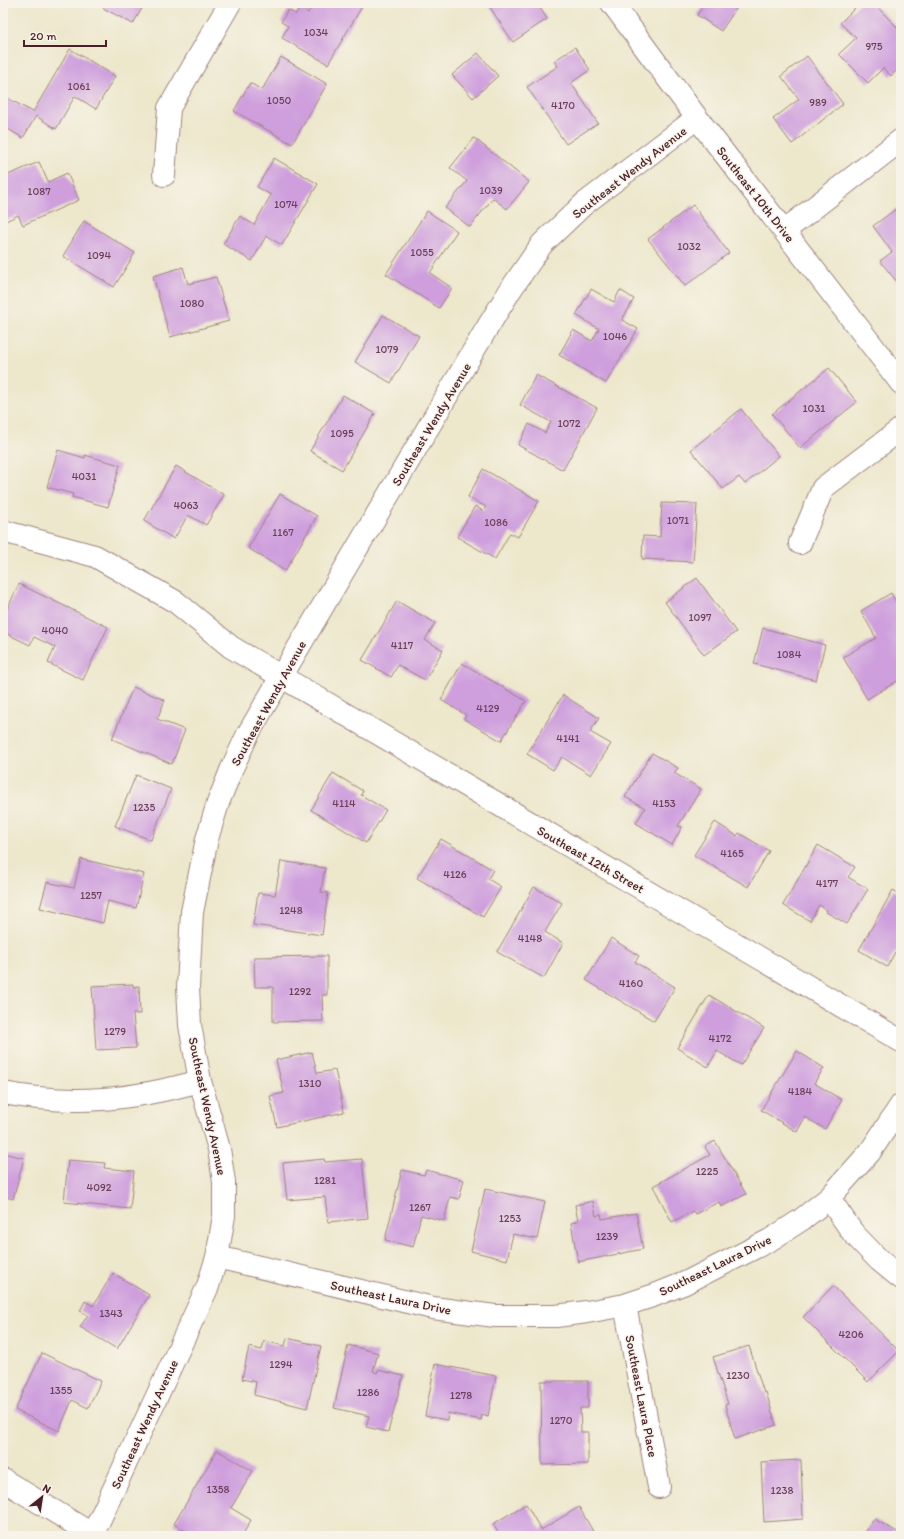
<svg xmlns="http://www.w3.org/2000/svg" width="904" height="1539" viewBox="0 0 904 1539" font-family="Itim,sans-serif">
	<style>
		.building { fill: #ce9edd }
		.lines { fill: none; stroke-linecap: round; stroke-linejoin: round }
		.minor-casing { stroke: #9c837c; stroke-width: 24 }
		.minor { stroke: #fff; stroke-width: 22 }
		.labels { text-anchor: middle; stroke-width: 3; stroke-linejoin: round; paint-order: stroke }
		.number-label { font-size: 11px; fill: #6b3f58 }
		.street-label { font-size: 13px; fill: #4a1f2b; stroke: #f7f3e8 }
	</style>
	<rect width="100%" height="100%" fill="#f7f3e8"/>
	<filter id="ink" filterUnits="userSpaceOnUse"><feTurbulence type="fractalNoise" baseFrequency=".025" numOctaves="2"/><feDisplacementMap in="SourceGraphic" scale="8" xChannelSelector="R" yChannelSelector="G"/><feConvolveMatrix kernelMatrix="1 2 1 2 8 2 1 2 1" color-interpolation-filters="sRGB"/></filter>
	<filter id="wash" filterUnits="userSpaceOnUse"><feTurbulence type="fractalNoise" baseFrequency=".012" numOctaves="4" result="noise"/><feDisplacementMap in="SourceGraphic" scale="16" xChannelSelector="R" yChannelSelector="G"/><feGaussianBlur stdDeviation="0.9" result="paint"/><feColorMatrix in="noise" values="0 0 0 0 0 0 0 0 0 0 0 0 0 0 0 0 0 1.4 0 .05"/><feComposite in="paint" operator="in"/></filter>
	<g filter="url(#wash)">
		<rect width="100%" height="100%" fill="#ede7cc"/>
		<g id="blocks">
			<path class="building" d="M106,3H145L133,24L103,8Z
				M313,3H364L328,64L282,38L288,26L281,22L288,10L296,14L300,7L308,13Z
				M487,3H537L547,19L513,42Z
				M701,3H740L721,31L697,15L704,5Z
				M860,3H873L901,31V66L891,76L883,68L868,83L839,54L856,38L840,23Z
				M575,47L590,70L571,83L598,123L566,144L527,87L558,66L554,61Z
				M70,49L115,76L96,109L75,96L56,129L36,116L23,138L3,126V105L7,98L33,112Z
				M478,53L498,76L473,98L452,75Z
				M807,56L843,104L792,144L773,119L799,99L781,76Z
				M281,57L327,84L292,144L234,111L250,83L262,90Z
				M474,138L529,182L507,209L493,198L470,227L445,208L467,181L450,168Z
				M274,158L318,184L282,245L266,236L252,261L223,244L240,216L254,225L271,195L257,187Z
				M39,162L48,182L67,173L79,200L23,225L18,215L4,222L3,177Z
				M693,205L729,253L685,286L648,239Z
				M901,205V279L897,282L880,261L892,252L873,226Z
				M427,211L457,231L430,273L452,288L439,308L386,274Z
				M84,221L135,253L114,287L63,256Z
				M183,267L188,284L216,277L229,321L170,337L153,276Z
				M591,289L614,302L620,290L634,299L622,320L638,329L606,383L559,355L573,330L592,341L599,329L576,315Z
				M383,315L419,336L391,383L355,362Z
				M829,368L857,402L800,448L772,414Z
				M536,375L597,408L563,470L518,445L529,424L545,433L551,422L520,405Z
				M343,395L375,414L342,470L310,451Z
				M741,409L779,456L745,484L739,477L723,489L691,450Z
				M58,450L85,458V455L120,465L108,507L72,497L73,494L47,487Z
				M176,466L224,495L206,525L188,515L174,539L144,521Z
				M483,469L539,501L518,537L510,533L495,559L457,537L475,506L483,511L486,507L468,497Z
				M280,494L317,516L285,571L248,548Z
				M662,503L697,504L693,562L642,559L643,536L660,537Z
				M697,578L736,632L704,655L665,602Z
				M19,584L108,627L83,680L48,663L55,647L34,637L30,645L3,632V618Z
				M891,593L901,611V679L867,699L843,657L876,638L861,611Z
				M397,601L435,623L425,640L443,650L425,680L398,665L391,677L362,660Z
				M763,628L825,645L816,680L754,664Z
				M462,663L526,701L501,741L464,719L466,715L441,700Z
				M133,687L165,700L157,719L185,730L172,764L112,739Z
				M563,695L599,718L590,732L611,744L591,775L562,757L553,770L527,754Z
				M652,753L678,768L674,773L701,789L678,826L682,827L672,845L636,823L645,808L625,797Z
				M333,773L363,791L361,795L386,810L366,843L311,810Z
				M136,775L171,789L151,840L115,826Z
				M715,822L737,836L739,833L769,851L748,887L694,855Z
				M441,839L493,870L488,879L501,887L483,917L417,878Z
				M818,845L855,867L848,877L868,889L847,924L826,912L827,910L819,905L810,921L783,905Z
				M81,859L144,874L136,908L108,901L103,923L40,908L47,882L74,888Z
				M281,861L325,868L321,892L328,893L322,935L253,925L258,893L275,895Z
				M534,887L562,903L545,932L563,943L544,978L497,952Z
				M893,890L901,895V955L895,952L887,967L859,950Z
				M611,938L639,956L635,962L675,987L654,1021L586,980Z
				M327,956V995H322L323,1021L273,1022V987H255L254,957Z
				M133,984V987L139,986L140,1014H133L136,1048L96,1050L92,986Z
				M709,995L764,1028L741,1065L717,1051L708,1067L677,1048Z
				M797,1051L824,1068L814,1083L842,1100L825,1129L805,1117L797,1132L761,1110Z
				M312,1052L317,1073L335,1070L344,1112L277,1127L270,1096L284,1093L276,1060Z
				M715,1141L746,1194L721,1207L719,1202L695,1214L693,1211L672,1222L653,1186L710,1155L705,1147Z
				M3,1153L24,1158L13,1199L3,1196Z
				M324,1159L325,1162L362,1159L368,1218L328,1222L325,1197L287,1200L283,1163Z
				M68,1160L105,1163L104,1168L134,1171L130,1209L64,1202Z
				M402,1170L424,1175L426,1170L464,1180L459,1199L450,1197L444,1221L421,1215L413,1247L385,1240Z
				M485,1189L545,1202L537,1239L513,1234L507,1260L471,1251Z
				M593,1201L596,1216L601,1214L602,1219L636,1213L643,1249L578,1262L571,1223L578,1221L575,1205Z
				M113,1273L149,1295L117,1349L80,1327L88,1315L80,1311L85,1301L93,1306Z
				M833,1286L899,1351L868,1382L803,1317Z
				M287,1338L321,1346L307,1408L254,1395L256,1382L242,1379L249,1347L262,1350L264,1341L285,1346Z
				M348,1345L378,1353L373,1371L377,1373L378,1370L403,1376L388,1432L366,1427L369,1416L334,1408Z
				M749,1346L764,1393L766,1392L776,1425L735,1439L725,1405L728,1404L713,1357Z
				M42,1353L101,1381L88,1408L72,1400L59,1431L15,1410Z
				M435,1364L496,1376L488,1416L482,1414L481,1420L448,1413L447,1420L425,1416Z
				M541,1381H588V1408H580L581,1432H588V1464L542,1465Z
				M217,1450L253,1471L231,1508L251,1520L242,1536H194L174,1524Z
				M801,1460L803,1519L764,1522L761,1462Z
				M526,1504L541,1530L579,1507L595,1535L593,1536H500L493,1524Z
				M874,1519L901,1534V1536H863Z"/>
		</g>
	</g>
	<g filter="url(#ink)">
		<use href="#blocks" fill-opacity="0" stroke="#9c837c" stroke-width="1"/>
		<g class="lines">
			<defs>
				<path id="minor" d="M612,3L697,118L901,383
					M164,175L169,108L230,3
					M784,231L901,140
					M6,532L95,556L176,602L231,647L901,1041
					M800,543L823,488L901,429
					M3,1093C73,1106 132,1100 200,1081
					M829,1198L853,1233L879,1260L901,1278
					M217,1257L433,1308L495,1316H556L587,1312L625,1305L655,1295L685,1283L770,1240L801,1220L829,1198L870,1152L901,1105
					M625,1305L659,1487
					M3,1480L93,1535
					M92,1536L208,1286L217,1257L224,1216V1182L219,1149L200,1081L190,1025L188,987L192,912L207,839L218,803L232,768L248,734L281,677L484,333L511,289L542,244L584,204L697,118"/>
			</defs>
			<use href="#minor" class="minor-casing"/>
			<use href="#minor" class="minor"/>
		</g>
	</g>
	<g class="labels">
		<g class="number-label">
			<text x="316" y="36">1034</text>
			<text x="874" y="50">975</text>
			<text x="79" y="90">1061</text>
			<text x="279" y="104">1050</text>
			<text x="818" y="106">989</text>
			<text x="563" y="109">4170</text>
			<text x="491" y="194">1039</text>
			<text x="39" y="195">1087</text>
			<text x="286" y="208">1074</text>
			<text x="689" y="250">1032</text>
			<text x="422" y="256">1055</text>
			<text x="99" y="259">1094</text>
			<text x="192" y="307">1080</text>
			<text x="615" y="340">1046</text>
			<text x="387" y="353">1079</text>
			<text x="814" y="412">1031</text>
			<text x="569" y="427">1072</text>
			<text x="342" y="437">1095</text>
			<text x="84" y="480">4031</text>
			<text x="186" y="509">4063</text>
			<text x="678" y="524">1071</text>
			<text x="496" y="526">1086</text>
			<text x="283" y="536">1167</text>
			<text x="700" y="621">1097</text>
			<text x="55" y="634">4040</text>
			<text x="402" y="649">4117</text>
			<text x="789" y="658">1084</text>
			<text x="488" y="712">4129</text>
			<text x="568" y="742">4141</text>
			<text x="344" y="807">4114</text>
			<text x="664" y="807">4153</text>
			<text x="144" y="811">1235</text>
			<text x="732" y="857">4165</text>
			<text x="455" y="878">4126</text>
			<text x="827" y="887">4177</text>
			<text x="91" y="899">1257</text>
			<text x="291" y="914">1248</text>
			<text x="530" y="942">4148</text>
			<text x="631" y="987">4160</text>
			<text x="300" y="995">1292</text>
			<text x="115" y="1035">1279</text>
			<text x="720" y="1042">4172</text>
			<text x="310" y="1087">1310</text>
			<text x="800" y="1095">4184</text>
			<text x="707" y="1175">1225</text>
			<text x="325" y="1184">1281</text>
			<text x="99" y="1191">4092</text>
			<text x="420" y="1211">1267</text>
			<text x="510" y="1222">1253</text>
			<text x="607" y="1240">1239</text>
			<text x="111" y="1317">1343</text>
			<text x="851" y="1338">4206</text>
			<text x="281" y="1368">1294</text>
			<text x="738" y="1379">1230</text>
			<text x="61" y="1394">1355</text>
			<text x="368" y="1396">1286</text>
			<text x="461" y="1399">1278</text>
			<text x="561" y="1424">1270</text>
			<text x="218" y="1493">1358</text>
			<text x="782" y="1494">1238</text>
		</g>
		<g class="street-label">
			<text transform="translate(629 172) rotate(-38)" y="5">Southeast Wendy Avenue</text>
			<text transform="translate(756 194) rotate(52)" y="5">Southeast 10th Drive</text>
			<text transform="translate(431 424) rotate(-59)" y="5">Southeast Wendy Avenue</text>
			<text transform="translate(268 703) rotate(-61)" y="5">Southeast Wendy Avenue</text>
			<text transform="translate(591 859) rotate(30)" y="5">Southeast 12th Street</text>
			<text transform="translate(208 1106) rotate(78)" y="5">Southeast Wendy Avenue</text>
			<text transform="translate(715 1265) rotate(-26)" y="5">Southeast Laura Drive</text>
			<text transform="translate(391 1297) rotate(12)" y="5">Southeast Laura Drive</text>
			<text transform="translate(642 1396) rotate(79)" y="5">Southeast Laura Place</text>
			<text transform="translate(144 1424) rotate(-65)" y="5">Southeast Wendy Avenue</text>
		</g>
	</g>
	<rect width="904" height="1539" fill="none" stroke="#f7f3e8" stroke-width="16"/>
	<g transform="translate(42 1497) rotate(30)" stroke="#f7f3e8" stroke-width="3" paint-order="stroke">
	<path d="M0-3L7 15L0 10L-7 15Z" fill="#4a1f2b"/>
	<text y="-6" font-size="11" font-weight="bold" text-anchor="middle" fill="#4a1f2b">N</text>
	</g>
	<path d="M24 40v6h82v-6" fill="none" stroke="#4a1f2b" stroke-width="2"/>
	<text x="30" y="40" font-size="12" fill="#4a1f2b" stroke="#f7f3e8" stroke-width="3" paint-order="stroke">20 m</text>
</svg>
